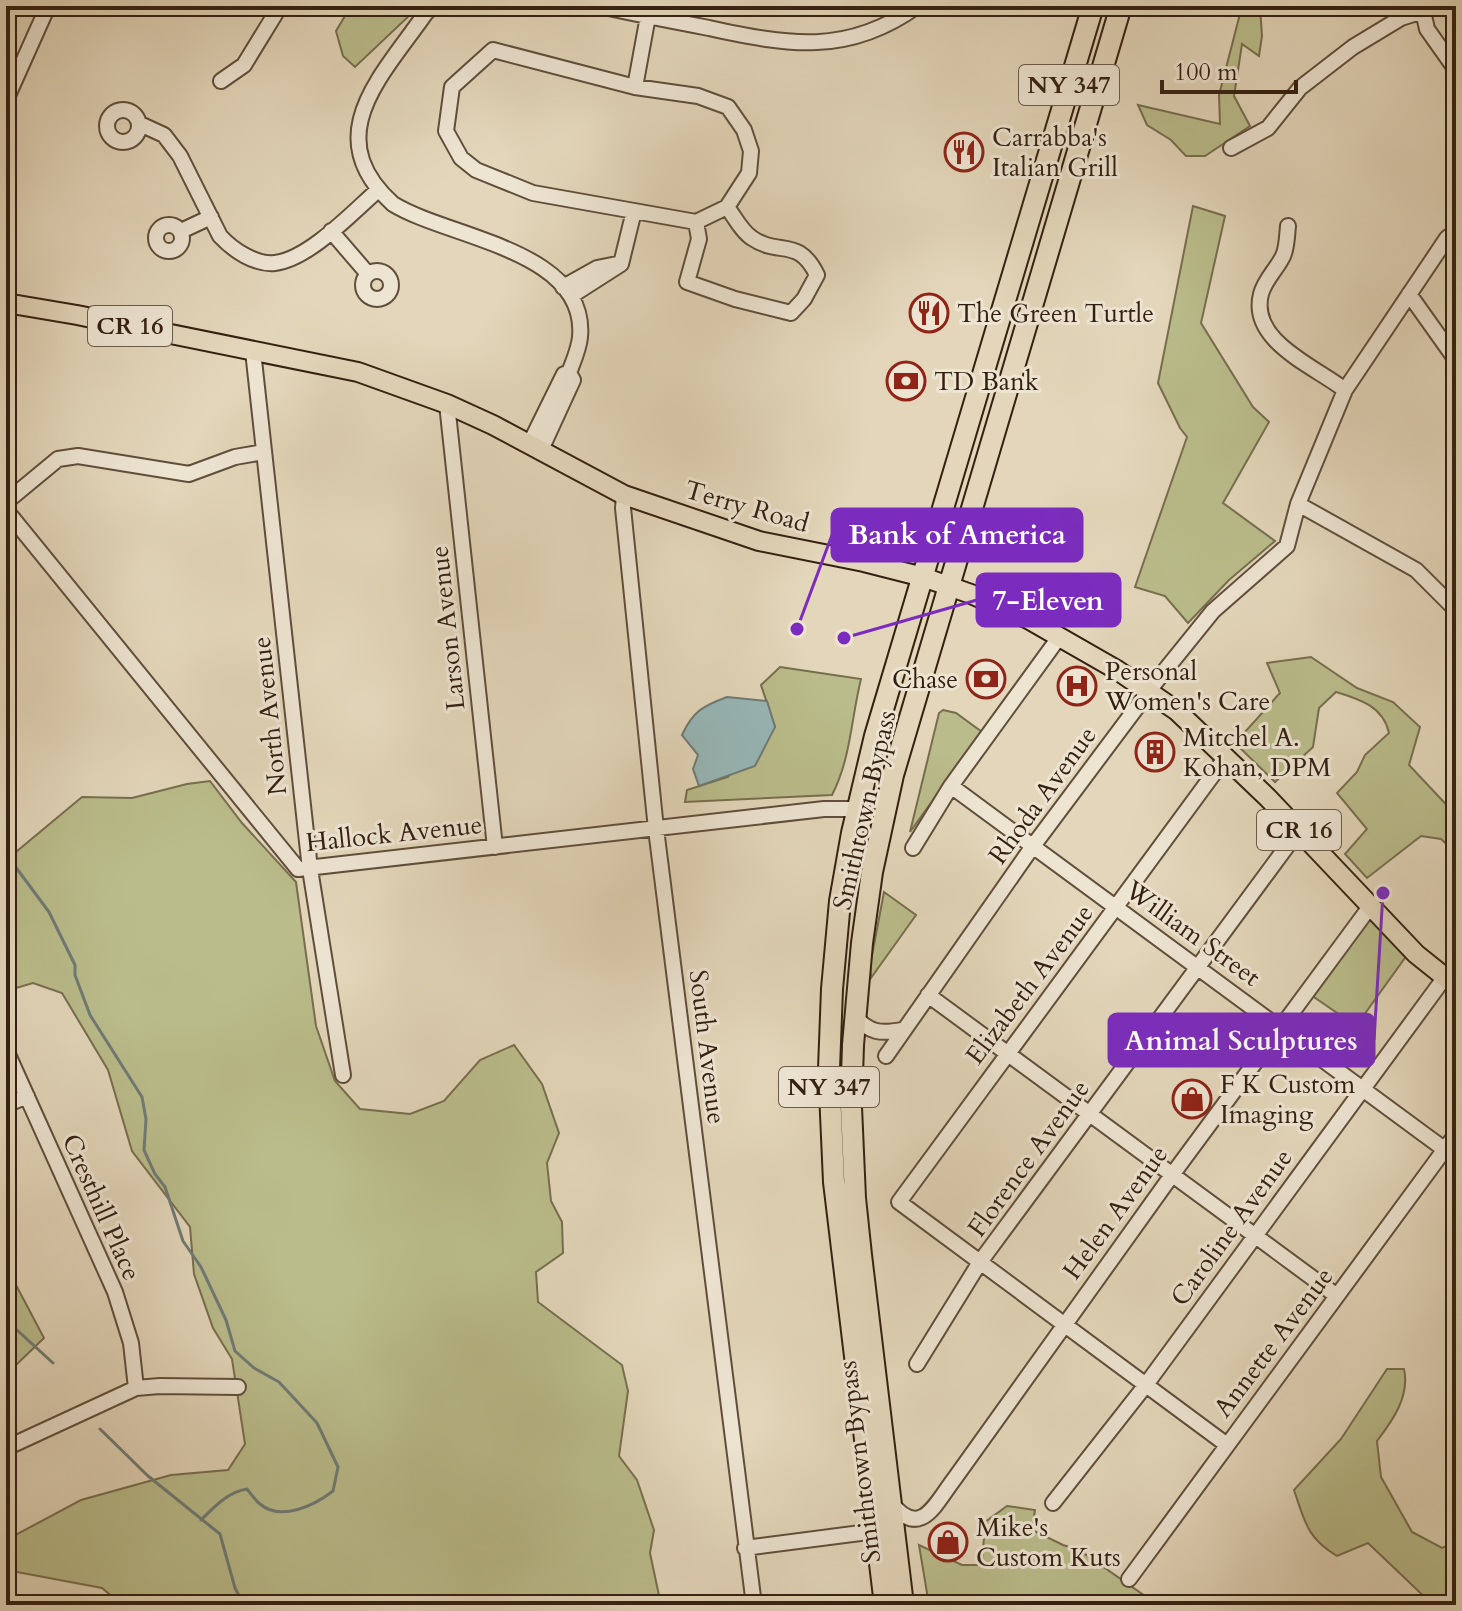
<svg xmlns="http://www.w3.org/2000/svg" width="1462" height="1611" viewBox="0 0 1462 1611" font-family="Cardo,serif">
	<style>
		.green { fill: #babc8b; stroke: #776e4e; stroke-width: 2 }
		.water { fill: #97b7b8; stroke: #6f7b75; stroke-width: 2 }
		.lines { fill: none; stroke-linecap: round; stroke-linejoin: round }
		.stream { stroke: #6f7b75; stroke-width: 3 }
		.minor-casing { stroke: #604e3b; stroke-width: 18 }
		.major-casing { stroke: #342011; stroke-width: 22 }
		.highway-casing { stroke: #342011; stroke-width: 24 }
		.minor { stroke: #ede4d2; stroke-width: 14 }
		.major { stroke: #e3d6ba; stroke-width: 18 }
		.highway { stroke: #e3d6ba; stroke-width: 20 }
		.labels { text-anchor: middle; stroke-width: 6; stroke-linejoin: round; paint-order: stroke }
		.shield { fill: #ede4d2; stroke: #6c5b4b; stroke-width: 2 }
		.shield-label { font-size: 24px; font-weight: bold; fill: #342011 }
		.poi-label { font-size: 26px; fill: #342011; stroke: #ede4d2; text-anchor: start }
		.street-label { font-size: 26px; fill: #342011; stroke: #ede4d2 }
		.leader { fill: none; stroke: #7b2cbf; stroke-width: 3 }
		.callout-dot { fill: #7b2cbf; stroke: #ede4d2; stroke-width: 3 }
		.callout { fill: #7b2cbf; stroke: #7b2cbf; stroke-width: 3 }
		.callout-label { font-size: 28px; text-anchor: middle; font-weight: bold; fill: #fff }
	</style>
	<rect width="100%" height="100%" fill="#e3d6ba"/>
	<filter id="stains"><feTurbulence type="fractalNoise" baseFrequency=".0025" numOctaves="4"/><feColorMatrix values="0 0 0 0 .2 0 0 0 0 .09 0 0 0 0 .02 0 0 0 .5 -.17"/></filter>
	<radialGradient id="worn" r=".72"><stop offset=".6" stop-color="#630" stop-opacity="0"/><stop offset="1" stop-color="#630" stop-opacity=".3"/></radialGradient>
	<path class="green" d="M351,6H415L410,15L355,67L343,56L336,31Z
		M1242,6H1260L1262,36L1259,56L1242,44L1234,96L1250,126L1205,156H1186L1171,140L1147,125L1138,105L1220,124L1219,95Z
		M1193,206L1225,216L1201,323L1253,407L1269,422L1223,503L1275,541L1229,580L1188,623L1165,596L1135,587L1187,437L1180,428L1158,383Z
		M1311,657L1357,688L1393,702L1420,727L1409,765L1456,815V853L1441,839L1421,836L1367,878L1345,854L1367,829L1337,793L1357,772L1365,755L1389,733C1383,706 1359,699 1336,692L1319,708L1313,747L1275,782L1235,743L1280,693L1267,663Z
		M780,667L861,679C851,719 851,758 832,795L685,802L687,790L728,777L775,727L761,685Z
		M943,710L956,713L982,732L910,832L939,713Z
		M210,781L242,823L296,882L316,1026L335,1081L360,1109L410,1114L444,1101L480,1060L514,1045L542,1084L559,1133L547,1163L551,1201L562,1222L563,1253L536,1272L538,1302L622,1365L628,1391L619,1456L637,1480L654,1530L650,1553L661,1605H122L102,1588L6,1570V1540L81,1500L171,1475L228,1470L245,1444L232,1359L213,1328L194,1274L190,1227L132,1151L108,1070L62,993L33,983L6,991V880L9,863L16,852L82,797L132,798L187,784Z
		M884,892L916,915L871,978L870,966Z
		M1371,917L1407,955L1356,1026L1311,995Z
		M6,1266L44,1338L11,1370L6,1369Z
		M1387,1369H1404C1410,1396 1393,1420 1377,1441L1381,1477L1412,1532L1442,1548L1456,1542V1596L1450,1605H1433L1368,1543L1337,1556C1307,1538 1305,1522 1294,1490L1341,1439Z
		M1007,1506L1035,1510L1032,1530L1063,1545L1079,1550L1158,1605H929L919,1545L962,1565H982L985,1522Z"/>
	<path class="water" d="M727,697L767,701L775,727L755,766L699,786L693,769L698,755L682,735C693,711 703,706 727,697Z"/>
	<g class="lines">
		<path class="stream" d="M6,854L49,912L75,965V975L90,1015L142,1097L146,1119L144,1150L155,1174L165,1187L183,1241L201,1267L226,1320L235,1351L254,1368L279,1382L317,1423L338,1467L333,1491C315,1505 281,1522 260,1504C255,1500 251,1494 247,1489C228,1492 215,1506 201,1520
			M6,1320L53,1363
			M100,1429L148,1476L220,1534L235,1588L244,1605"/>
		<defs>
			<path id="minor" d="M433,6L425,14C382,76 318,136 393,204C448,238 588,250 580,337C579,349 573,362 569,373L573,380L540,452
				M599,6C636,14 672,21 709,28C787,45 848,56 917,6
				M1423,11L1427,29L1456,70
				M493,50L635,87L698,96L728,107L744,130L751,151L749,173L727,207L696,222L533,193L476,170L461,158L446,131L452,87Z
				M221,81L244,65L277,11L276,6
				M635,87L648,16
				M6,100L48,6
				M107 126a16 16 0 1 1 32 0a16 16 0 1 1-32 0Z
				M140,124L164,135L180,156L220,236C233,250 255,265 275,263C309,259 353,212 378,190
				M1231,148L1268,128L1300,88L1353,47L1401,18L1423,11L1424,6
				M696,222L699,239L687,282L735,299L791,313L804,299L817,275C798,236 779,257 752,238C742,232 734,216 727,207
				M156 238a13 13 0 1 1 26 0a13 13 0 1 1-26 0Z
				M1288,226C1287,235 1287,248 1283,256C1277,269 1265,279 1261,294C1249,341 1314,366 1345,390
				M181,231L211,217
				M331,231L368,274
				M363 285a14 14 0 1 1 28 0a14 14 0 1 1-28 0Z
				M563,287L597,268L617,264
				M1409,294L1456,360
				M571,296L621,264L634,211
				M253,351L310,869L343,1075
				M447,404L495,847
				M529,445L564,374L569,373
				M624,495L623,508L656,829L754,1605
				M6,502L58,459L78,456L189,474L235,457L264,452
				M1298,504L1416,570L1456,610
				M6,510L298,869L824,809H858
				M1226,757L899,1202L1227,1445
				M951,786L1444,1149
				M913,848L951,786L1060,636
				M928,995L1337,1296
				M854,1016C870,1033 880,1034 902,1030
				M6,1050L115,1292L131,1343L136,1388
				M886,1056L1033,846L1158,679L1213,611L1287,546L1298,504L1345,390L1447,238L1456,231
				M6,1105L27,1096
				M917,1364L980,1262L1299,830
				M6,1448L136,1388L160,1386L238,1387
				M891,1503C921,1540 935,1504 955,1478L1172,1175L1372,904
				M1053,1503L1145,1386L1445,977
				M745,1548L876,1531
				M1129,1579L1456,1134"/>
			<path id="major" d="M6,303L77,315L358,372L447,404L493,425L624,495L759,541L864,562L923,577L971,594L1028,619L1117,670L1177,711L1268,798L1416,954L1456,986"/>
			<path id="highway" d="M885,1605L834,1182L829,1069L832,989L840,901L852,833L875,736L1093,6
				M903,1605L861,1255L855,1198L851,1107L853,1045L862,943L872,872L893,775L1121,6"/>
		</defs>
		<use href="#minor" class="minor-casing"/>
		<use href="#major" class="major-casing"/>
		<use href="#highway" class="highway-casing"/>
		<use href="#minor" class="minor"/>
		<use href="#major" class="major"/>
		<use href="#highway" class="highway"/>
	</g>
	<defs>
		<symbol id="restaurant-ring" viewBox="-11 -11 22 22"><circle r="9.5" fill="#ede4d2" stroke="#8f2418" stroke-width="1.5"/><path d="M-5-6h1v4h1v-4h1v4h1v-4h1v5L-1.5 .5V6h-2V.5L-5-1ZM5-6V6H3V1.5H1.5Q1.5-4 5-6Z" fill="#8f2418"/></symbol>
		<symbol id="bank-ring" viewBox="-11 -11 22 22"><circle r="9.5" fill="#ede4d2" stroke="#8f2418" stroke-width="1.5"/><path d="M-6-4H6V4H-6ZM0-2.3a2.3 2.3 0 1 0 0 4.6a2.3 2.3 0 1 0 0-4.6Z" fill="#8f2418"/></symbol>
		<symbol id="hospital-ring" viewBox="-11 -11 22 22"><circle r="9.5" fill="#ede4d2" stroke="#8f2418" stroke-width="1.5"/><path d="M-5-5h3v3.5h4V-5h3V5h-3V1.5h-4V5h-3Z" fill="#8f2418"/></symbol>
		<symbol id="building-ring" viewBox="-11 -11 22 22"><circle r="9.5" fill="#ede4d2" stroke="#8f2418" stroke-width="1.5"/><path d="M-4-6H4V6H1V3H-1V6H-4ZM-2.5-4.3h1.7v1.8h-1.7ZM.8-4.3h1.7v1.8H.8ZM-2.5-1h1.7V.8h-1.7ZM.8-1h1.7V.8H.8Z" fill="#8f2418"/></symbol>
		<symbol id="shop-ring" viewBox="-11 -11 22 22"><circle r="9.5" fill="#ede4d2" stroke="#8f2418" stroke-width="1.5"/><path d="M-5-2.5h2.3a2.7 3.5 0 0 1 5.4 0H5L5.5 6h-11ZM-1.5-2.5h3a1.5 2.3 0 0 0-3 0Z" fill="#8f2418"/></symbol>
	</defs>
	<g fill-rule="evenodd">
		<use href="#restaurant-ring" x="942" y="130" width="44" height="44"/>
		<use href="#restaurant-ring" x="907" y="291" width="44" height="44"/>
		<use href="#bank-ring" x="884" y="359" width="44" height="44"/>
		<use href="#bank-ring" x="964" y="657" width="44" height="44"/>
		<use href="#hospital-ring" x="1055" y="664" width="44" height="44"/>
		<use href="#building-ring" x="1133" y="730" width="44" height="44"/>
		<use href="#shop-ring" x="1170" y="1077" width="44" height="44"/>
		<use href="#shop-ring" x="926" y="1520" width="44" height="44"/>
	</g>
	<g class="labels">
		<g class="shield">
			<rect x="1019" y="65" width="100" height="40" rx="6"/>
			<rect x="88" y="306" width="84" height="40" rx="6"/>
			<rect x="1257" y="810" width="84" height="40" rx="6"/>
			<rect x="779" y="1067" width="100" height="40" rx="6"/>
		</g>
		<g class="shield-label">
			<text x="1069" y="93">NY 347</text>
			<text x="130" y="334">CR 16</text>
			<text x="1299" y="838">CR 16</text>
			<text x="829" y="1095">NY 347</text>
		</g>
		<g class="poi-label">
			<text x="992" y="146">Carrabba's<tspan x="992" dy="30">Italian Grill</tspan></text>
			<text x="957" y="322">The Green Turtle</text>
			<text x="934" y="390">TD Bank</text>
			<text x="1105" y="680">Personal<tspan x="1105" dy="30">Women's Care</tspan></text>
			<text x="958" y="688" text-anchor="end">Chase</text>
			<text x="1183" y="746">Mitchel A.<tspan x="1183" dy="30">Kohan, DPM</tspan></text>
			<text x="1220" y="1093">F K Custom<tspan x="1220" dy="30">Imaging</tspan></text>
			<text x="976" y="1536">Mike's<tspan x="976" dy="30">Custom Kuts</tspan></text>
		</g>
		<g class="street-label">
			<text transform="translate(747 506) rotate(16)" y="9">Terry Road</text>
			<text transform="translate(447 628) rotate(-96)" y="9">Larson Avenue</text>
			<text transform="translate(269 716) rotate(-96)" y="9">North Avenue</text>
			<text transform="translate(1042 795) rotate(-54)" y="9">Rhoda Avenue</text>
			<text transform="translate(864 810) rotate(-77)" y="9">Smithtown Bypass</text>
			<text transform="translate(394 833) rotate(-6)" y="9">Hallock Avenue</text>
			<text transform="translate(1193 933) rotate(36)" y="9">William Street</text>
			<text transform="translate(1029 984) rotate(-53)" y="9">Elizabeth Avenue</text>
			<text transform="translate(708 1047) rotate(83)" y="9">South Avenue</text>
			<text transform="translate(1028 1158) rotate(-54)" y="9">Florence Avenue</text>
			<text transform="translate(102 1207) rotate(66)" y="9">Cresthill Place</text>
			<text transform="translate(1115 1212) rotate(-54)" y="9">Helen Avenue</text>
			<text transform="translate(1231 1227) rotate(-54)" y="9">Caroline Avenue</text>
			<text transform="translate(1273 1342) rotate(-53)" y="9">Annette Avenue</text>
			<text transform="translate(859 1462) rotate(-97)" y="9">Smithtown Bypass</text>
		</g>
	</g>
	<path class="leader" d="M797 629L832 535M844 638L977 600M1383 893L1374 1040"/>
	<g class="callout-dot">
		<circle cx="797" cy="629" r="8"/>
		<circle cx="844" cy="638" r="8"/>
		<circle cx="1383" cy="893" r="8"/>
	</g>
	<g class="callout">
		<rect x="832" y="509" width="250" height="52" rx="8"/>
		<rect x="977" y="574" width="143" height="52" rx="8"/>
		<rect x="1109" y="1014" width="265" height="52" rx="8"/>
	</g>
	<g class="callout-label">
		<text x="957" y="544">Bank of America</text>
		<text x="1048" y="610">7-Eleven</text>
		<text x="1241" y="1050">Animal Sculptures</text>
	</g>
	<rect width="1462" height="1611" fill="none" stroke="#e3d6ba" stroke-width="32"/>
	<rect x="8" y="8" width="1446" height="1595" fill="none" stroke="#342011" stroke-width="4"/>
	<rect x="16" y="16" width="1430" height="1579" fill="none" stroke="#342011" stroke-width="2"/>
	<path d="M1162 80v12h134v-12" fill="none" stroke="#342011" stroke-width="4"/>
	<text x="1174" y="80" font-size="24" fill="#342011" stroke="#ede4d2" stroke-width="6" paint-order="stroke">100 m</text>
	<rect width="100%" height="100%" filter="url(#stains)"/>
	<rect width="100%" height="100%" fill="url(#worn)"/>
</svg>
